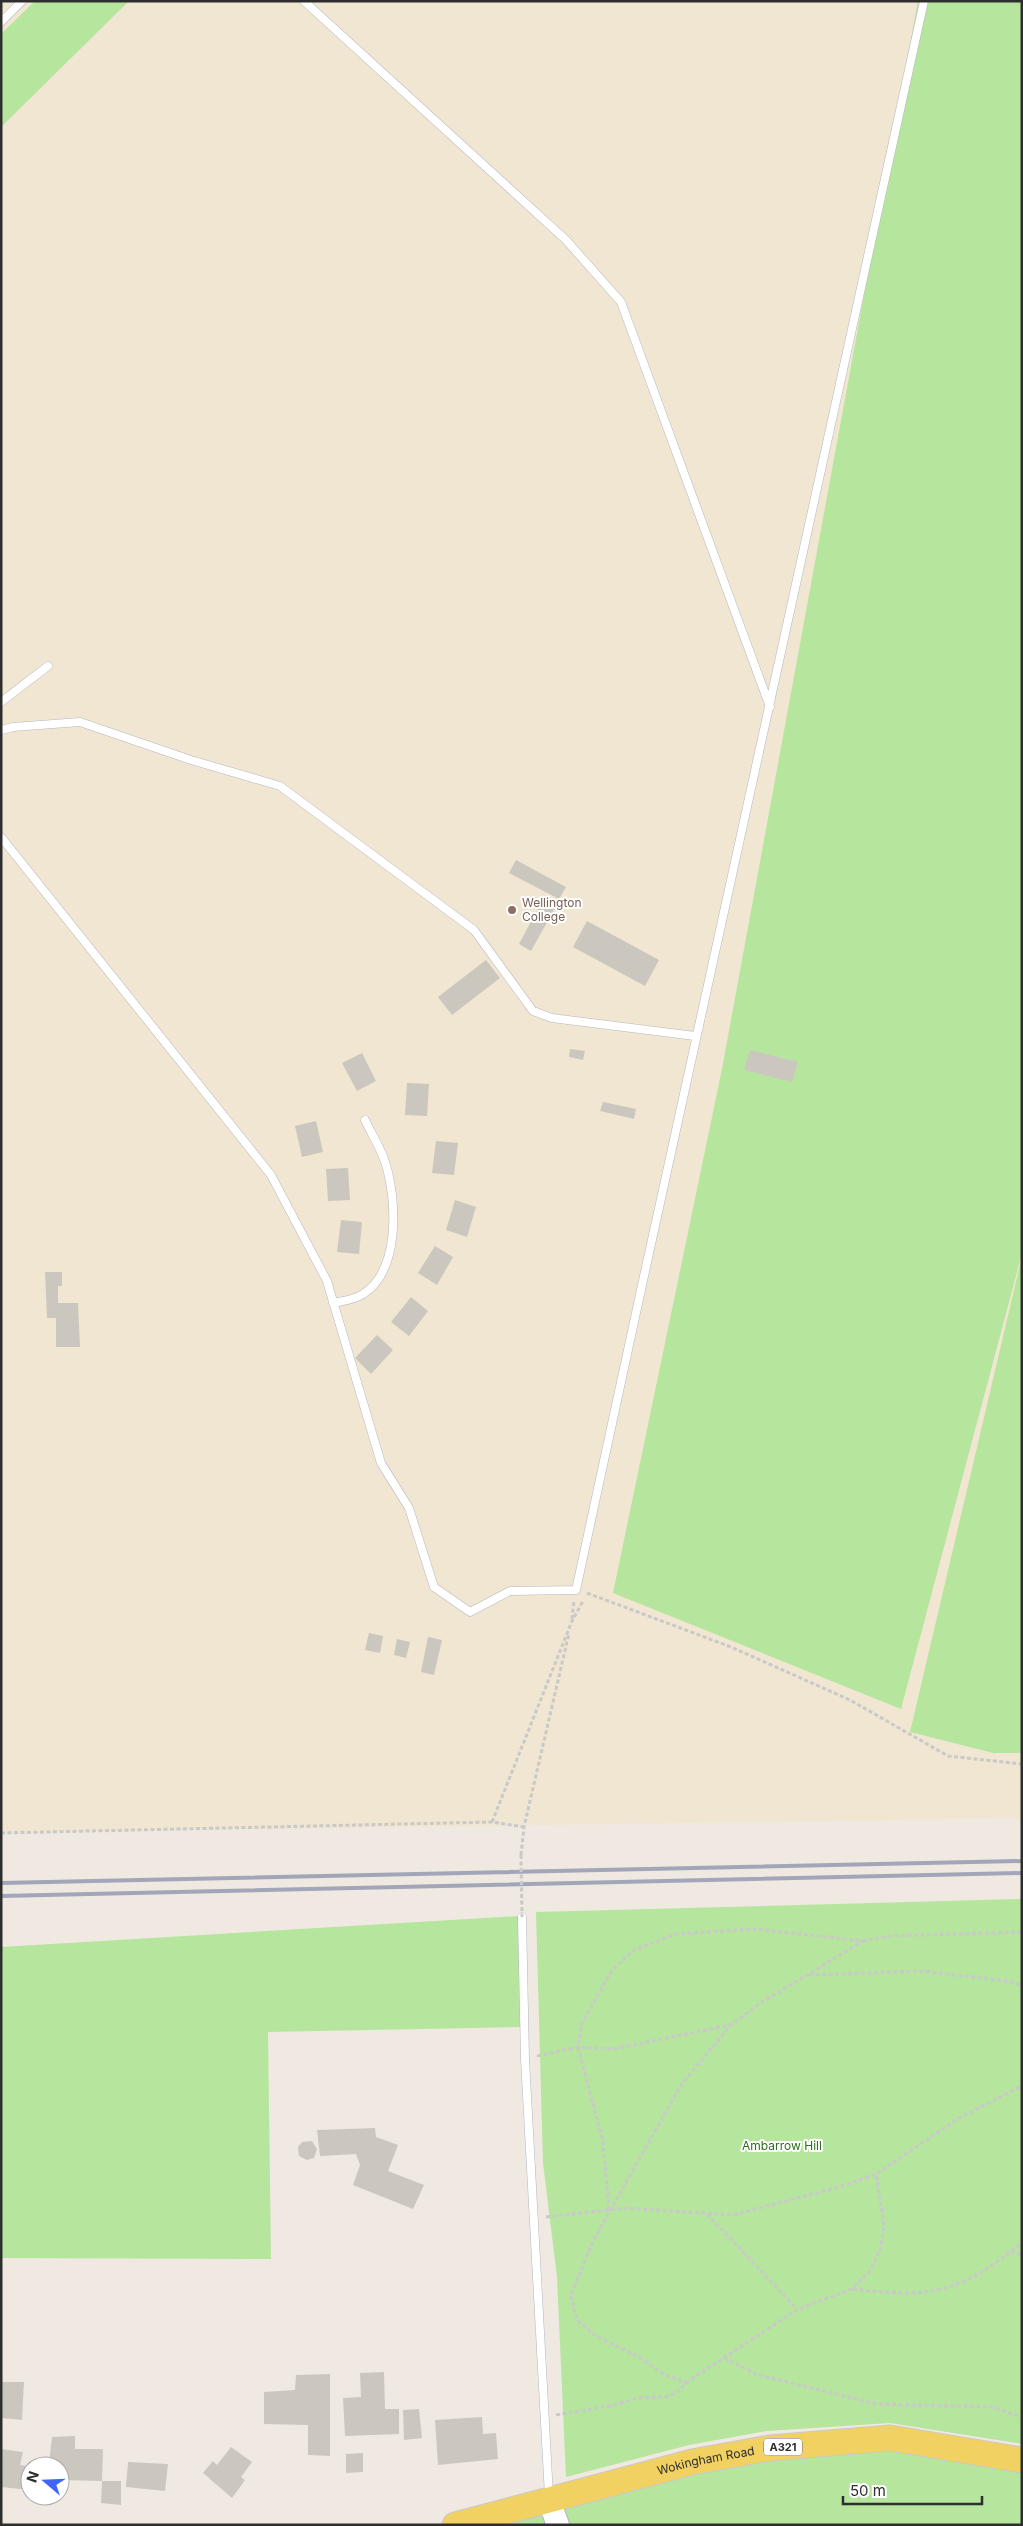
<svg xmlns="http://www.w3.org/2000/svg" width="1023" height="2526" viewBox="0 0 1023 2526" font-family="Inter,sans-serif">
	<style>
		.education { fill: #f0e6d1 }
		.green { fill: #b6e59e }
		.building { fill: #cbc7bf }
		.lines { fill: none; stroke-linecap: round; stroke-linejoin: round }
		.lane-casing { stroke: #b4b7c1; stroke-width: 9 }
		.secondary-casing { stroke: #b4b7c1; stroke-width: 24 }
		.primary-casing { stroke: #c9c9c9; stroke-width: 27 }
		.path { stroke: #c9c9c9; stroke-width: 3; stroke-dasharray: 4 2.5; stroke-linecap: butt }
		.lane { stroke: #fff; stroke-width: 8 }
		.secondary { stroke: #fff; stroke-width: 22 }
		.primary { stroke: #f2d163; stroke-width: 25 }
		.rail { stroke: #a3a6b8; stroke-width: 4 }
		.path-bridge { stroke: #c9c9c9; stroke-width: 3; stroke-dasharray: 4 2.5; stroke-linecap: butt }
		.education-dot { fill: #8d6e63; stroke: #fff; stroke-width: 2 }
		.labels { text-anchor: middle; stroke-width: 4; stroke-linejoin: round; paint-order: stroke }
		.shield { fill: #fff; stroke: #6d6d6d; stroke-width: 1 }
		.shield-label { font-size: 11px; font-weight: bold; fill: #2e2e2e }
		.education-label { font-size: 12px; fill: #785e54; stroke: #fff; text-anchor: start }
		.park-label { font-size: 12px; fill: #2c6e1b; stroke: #fff }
		.street-label { font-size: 12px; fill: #2e2e2e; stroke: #fff }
	</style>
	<rect width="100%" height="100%" fill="#efe9e1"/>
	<path class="education" d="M1,1H1022V1818L1,1833Z"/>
	<path class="green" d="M35,1H129L1,127V34Z
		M918,1H1022V1253L901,1709L613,1593L722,1069Z
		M1022,1256V1753H993L910,1732Z
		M1022,1899V2444L890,2423L767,2431L689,2445L566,2477L557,2277L543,2163L536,1912Z
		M519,1916L524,2027L268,2032L271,2259L1,2258V1947Z
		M890,2438L1022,2460V2525H455L549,2501Z"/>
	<path class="building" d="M516,860L566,887L559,899L509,873Z
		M542,901L555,908L531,951L519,944Z
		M587,921L659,960L645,986L573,947Z
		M486,960L500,978L452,1015L438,997Z
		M570,1049L585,1051L583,1060L569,1057Z
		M750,1050L798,1062L792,1082L744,1070Z
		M362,1053L376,1081L357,1091L342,1063Z
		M407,1083L429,1084L427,1116L405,1115Z
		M603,1102L636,1109L634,1119L600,1111Z
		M316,1121L323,1152L302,1157L295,1126Z
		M436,1141L458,1143L454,1175L432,1173Z
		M348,1168L350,1200L328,1201L326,1169Z
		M455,1200L476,1207L467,1237L446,1230Z
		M341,1220L362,1222L359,1254L337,1252Z
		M435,1246L453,1257L437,1285L418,1273Z
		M45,1272H62V1286H58V1303H78L80,1347H56V1318H47Z
		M411,1297L428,1311L409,1336L391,1322Z
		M377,1335L393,1350L371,1374L355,1358Z
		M369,1633L383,1636L380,1653L365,1650Z
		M428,1637L442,1640L434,1675L421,1672Z
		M397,1639L410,1642L406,1658L394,1655Z
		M375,2128L376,2137L398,2145L388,2171L424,2185L413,2209L353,2185L360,2165L356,2154L320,2156L317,2130Z
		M312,2141L317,2149L314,2158L307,2160L299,2156L298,2147L302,2142Z
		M384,2372L385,2409H399V2434L345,2436L343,2398L361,2397L360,2373Z
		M330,2374V2456L308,2455V2425L264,2424V2392L295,2390L296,2375Z
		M1,2382H24L22,2420L1,2418Z
		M419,2409L422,2438L404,2440L403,2410Z
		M482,2417L483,2434L496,2433L498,2459L438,2465L435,2420Z
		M75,2436V2449H103L102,2481L60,2480V2466L49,2463L52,2437Z
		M231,2447L252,2462L241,2477L245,2480L232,2498L203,2473L213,2461L217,2465Z
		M1,2449L23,2452L20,2465L30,2466V2490L1,2487Z
		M363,2453V2472L346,2473V2454Z
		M128,2462L168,2464L165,2491L126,2487Z
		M102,2481H121V2505L101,2503Z"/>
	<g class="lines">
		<defs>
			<path id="lane" d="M304,1L566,240L621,302L770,707
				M1,22L22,1
				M1,702L48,666
				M1,730L13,727L80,722L191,760L280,786L474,930L533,1011L552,1018L695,1036
				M1,837L271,1175L327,1281L381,1463L409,1508L434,1587L470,1612L510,1591L576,1590C690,1060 808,531 924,1
				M333,1303C343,1301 354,1300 363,1294C400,1271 397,1202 386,1165C382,1150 372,1135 365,1120
				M522,1917L525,2059L549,2496"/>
			<path id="secondary" d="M549,2501L558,2525"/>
			<g id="primary">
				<path id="s1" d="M455,2525L692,2462L770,2448L890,2438L1022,2460"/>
			</g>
		</defs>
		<use href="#lane" class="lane-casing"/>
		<use href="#secondary" class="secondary-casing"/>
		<use href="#primary" class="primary-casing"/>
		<path class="path" d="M587,1593L731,1647L850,1700L948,1756L1022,1764
			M572,1619L574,1601
			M492,1822L572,1621L583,1601
			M1,1833L492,1822L524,1827
			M521,1855L524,1827L569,1633
			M809,1975L921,1971L1008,1981L1022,1986
			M537,2056L578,2047L614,2049L730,2025
			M609,2210L603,2142L578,2047L581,2025L612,1970L634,1950L676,1934L754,1929L864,1941L890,1936L1022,1932
			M707,2214L797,2309
			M546,2217L625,2208L732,2215L839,2187L876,2174L959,2118L1022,2086
			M1011,2251L1022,2255
			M853,2289C930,2298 961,2294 1022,2242
			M724,2358L758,2375L877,2404L992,2407L1022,2417
			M688,2383L665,2375L639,2357L596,2336L577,2320L571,2295L593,2241L681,2085L731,2025L762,2002L863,1941
			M556,2415L610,2406L638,2398L671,2396L693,2378L798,2309L852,2289L871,2270L881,2247L884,2225L876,2174"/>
		<use href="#lane" class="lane"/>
		<use href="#secondary" class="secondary"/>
		<use href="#primary" class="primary"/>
		<path class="rail" d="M1,1883L1022,1861
			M1,1896L1022,1873"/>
		<path class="path-bridge" d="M521,1855L522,1917"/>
	</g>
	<circle class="education-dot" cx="512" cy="910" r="5"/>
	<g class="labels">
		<rect class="shield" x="764" y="2438.5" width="38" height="17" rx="4"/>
		<g class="shield-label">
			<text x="783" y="2451">A321</text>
		</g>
		<g class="education-label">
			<text x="522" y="907">Wellington<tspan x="522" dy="14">College</tspan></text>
		</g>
		<g class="park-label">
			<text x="782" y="2150">Ambarrow Hill</text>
		</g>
		<g class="street-label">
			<text dy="4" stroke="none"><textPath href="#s1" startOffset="259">Wokingham Road</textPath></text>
		</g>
	</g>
	<rect width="1023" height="2526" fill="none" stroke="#2e2e2e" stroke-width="5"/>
	<g transform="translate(45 2481) rotate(289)"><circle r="24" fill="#ffffff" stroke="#ababab"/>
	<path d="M0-4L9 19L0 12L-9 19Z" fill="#4264fb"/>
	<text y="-8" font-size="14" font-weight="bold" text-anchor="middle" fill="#2e2e2e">N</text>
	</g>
	<path d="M843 2496v8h139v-8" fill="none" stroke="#2e2e2e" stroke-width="2.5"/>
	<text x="850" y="2496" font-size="15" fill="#2e2e2e" stroke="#ffffff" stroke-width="4" paint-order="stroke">50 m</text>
</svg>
